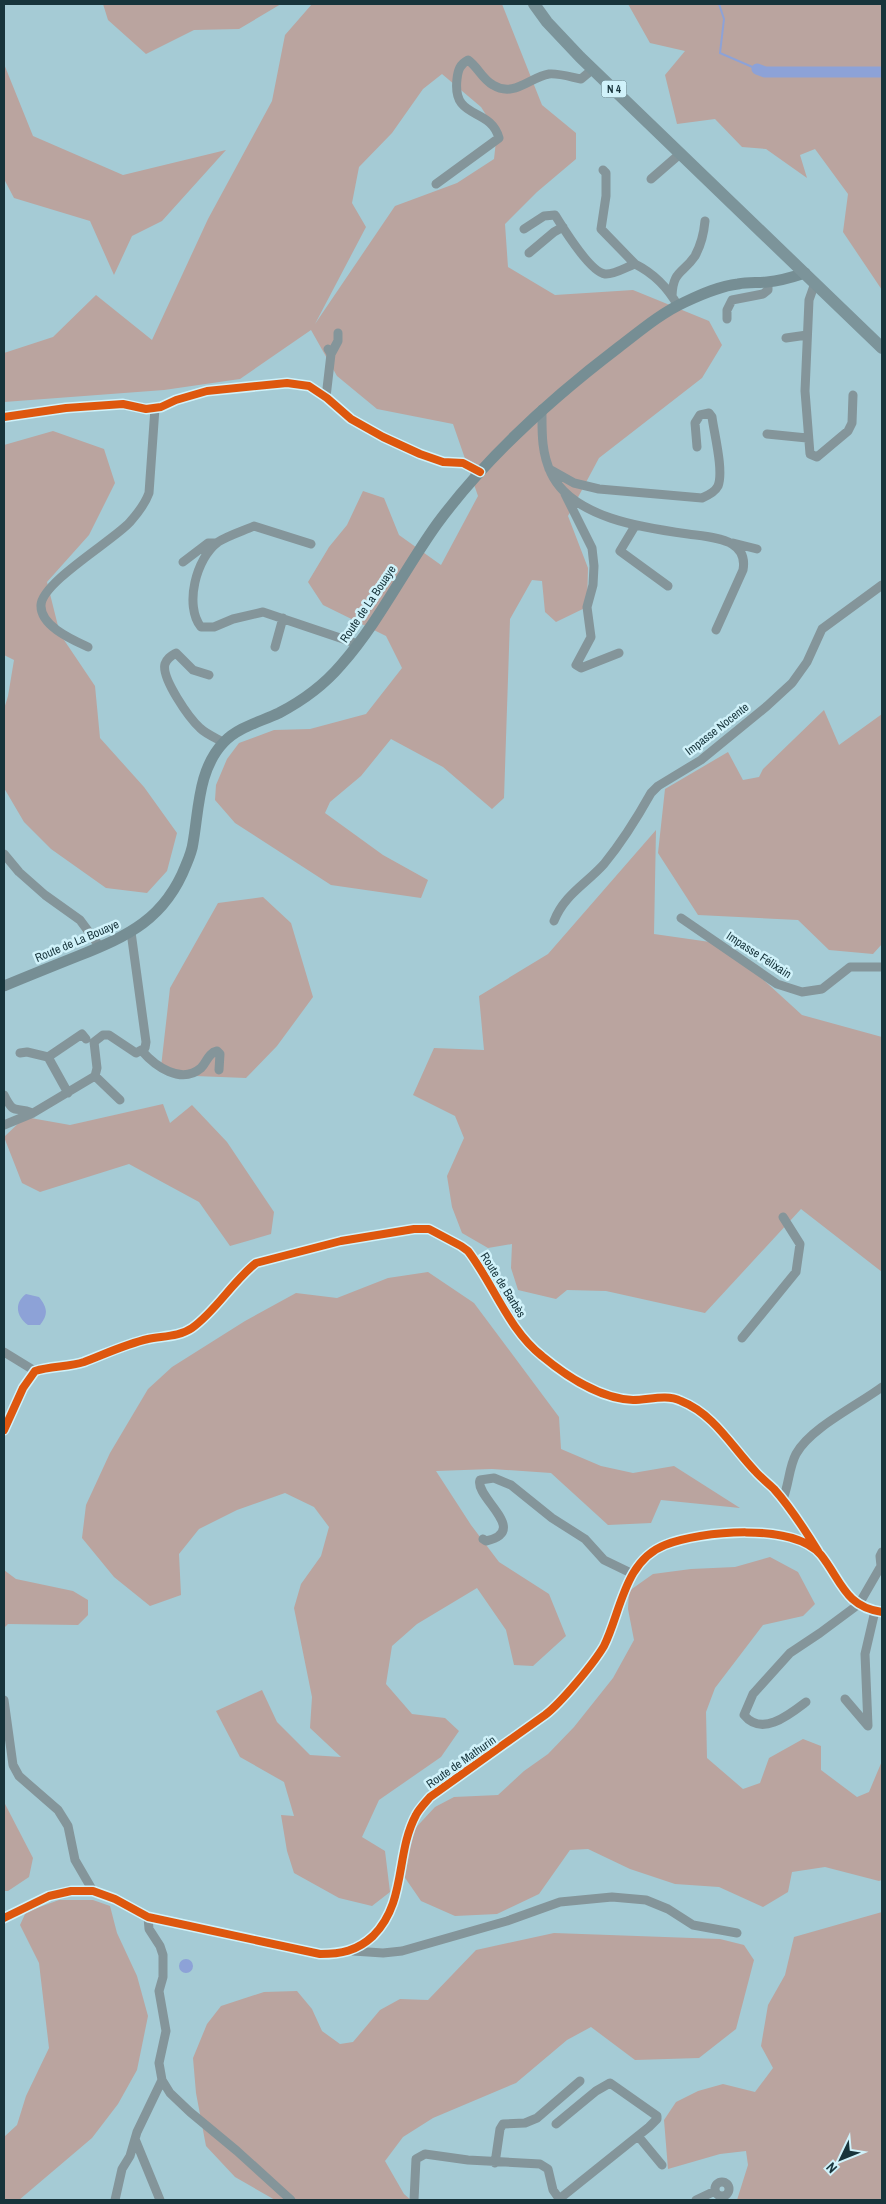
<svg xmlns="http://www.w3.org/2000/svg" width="886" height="2204" viewBox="0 0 886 2204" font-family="'Archivo Narrow',sans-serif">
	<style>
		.green { fill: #baa49f; fill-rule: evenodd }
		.water { fill: #8da2d7 }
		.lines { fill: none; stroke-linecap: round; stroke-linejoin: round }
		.stream { stroke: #8da2d7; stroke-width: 2 }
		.river { stroke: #8da2d7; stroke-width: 11 }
		.minor { stroke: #84959a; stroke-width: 9 }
		.major { stroke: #768e94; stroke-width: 11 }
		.highway { stroke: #7c949a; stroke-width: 12 }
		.cycleway-casing { stroke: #d0f2fa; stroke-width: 11 }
		.cycleway { stroke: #de570e; stroke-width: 8 }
		.labels { text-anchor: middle; stroke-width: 5; stroke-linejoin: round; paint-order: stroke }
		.shield { fill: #d0f2fa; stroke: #4e6d74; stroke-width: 1 }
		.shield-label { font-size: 11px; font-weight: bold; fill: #17343b }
		.street-label { font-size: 12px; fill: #17343b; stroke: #d0f2fa }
	</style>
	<rect width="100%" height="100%" fill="#a5cbd5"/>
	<path class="green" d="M103,4H281L239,29L194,30L146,54L108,20Z
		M312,4H502L542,105L576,133V159L537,192L505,224L508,267L555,295L633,290L709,321L722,345L702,378L599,458L568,516L588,568L587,607L556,622L545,612L542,581L532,580L510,619L504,798L492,809L443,767L391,739L361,776L330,802L325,813L383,855L428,880L421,898L331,885L235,823L215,800L216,785L227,759L239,743L274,730L310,729L366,714L402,668L386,636L323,605L308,582L329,547L347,525L363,491L384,498L399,535L441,565L478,496L453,424L377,409L337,376L311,330L240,379L164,390L4,402V353L53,337L96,295L152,340L208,219L272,101L285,35ZM442,74L481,107L497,132L494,159L457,183L395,206L315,324L366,227L352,203L359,167L392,133L423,89Z
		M628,4H882V290L843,232L848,194L815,149L800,155L807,178L766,149L742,147L715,119L677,124L665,75L685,51L650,43Z
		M4,64L33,136L123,175L226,150L162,221L132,236L114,275L90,221L14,198L4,179Z
		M53,431L104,449L115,483L89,535L47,582L60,634L95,686L100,738L144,787L177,833L167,871L147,893L106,888L51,849L24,822L4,788V709L8,696L14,660L4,655V445Z
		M824,710L839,745L882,714V944L873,954L829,950L798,920L698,915L658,853L665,789L728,752L743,780L759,777L763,769Z
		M656,830L654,934L724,944L802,1015L882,1037V1272L801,1209L705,1313L606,1291L567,1290L556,1299L518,1290L511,1268L512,1244L488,1248L462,1233L452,1207L447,1176L464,1138L455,1116L413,1095L434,1048L484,1050L479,996L548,954Z
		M263,897L291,923L313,997L277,1046L246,1078L195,1076L161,1067L170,988L218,903Z
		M163,1104L170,1123L192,1105L227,1142L274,1212L271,1234L230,1246L199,1202L129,1164L40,1192L22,1183L4,1137L25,1117L70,1125Z
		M428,1272L474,1303L559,1417L561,1449L601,1466L633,1473L674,1466L740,1508L661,1500L651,1523L608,1525L551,1473L492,1469L436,1471L471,1525L499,1562L549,1594L566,1636L533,1666L514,1665L506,1630L477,1588L417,1624L392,1646L386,1684L412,1714L445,1718L459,1731L441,1757L379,1800L362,1837L385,1851L390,1892L372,1906L339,1898L294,1873L287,1851L281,1815L294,1816L284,1782L240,1757L216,1711L262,1690L277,1722L310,1755L341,1757L310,1728L312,1697L294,1608L301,1584L321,1556L329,1527L314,1507L285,1493L237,1510L199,1529L179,1554L181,1595L150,1606L114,1577L82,1538L86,1505L110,1453L148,1389L172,1367L245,1321L296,1293L337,1298L388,1278Z
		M770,1557L798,1572L815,1604L803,1616L763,1625L715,1688L706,1712L707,1758L743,1789L760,1783L769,1758L803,1739L821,1746V1770L857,1797L869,1792L882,1761V1880L879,1881L825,1867L792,1872L788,1892L763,1907L719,1887L675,1884L630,1869L588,1849L570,1850L539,1894L497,1914L455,1916L421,1901L401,1872L408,1836L435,1807L454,1797L498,1795L524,1771L548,1754L574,1727L613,1678L634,1640L628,1609L629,1591L653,1574L691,1569L735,1567Z
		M4,1570L16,1579L73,1591L88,1600V1615L78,1625L8,1624L4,1628Z
		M4,1802L33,1858L29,1877L8,1891H4Z
		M59,1900H93L110,1906L117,1933L137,1976L148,2016L137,2070L118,2104L92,2138L19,2200H4V2137L17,2125L26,2096L49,2048L39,1963L20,1925L26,1912Z
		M882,1912V2200H737L748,2165L746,2151L720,2154L668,2169L664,2120L676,2102L698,2091L723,2084L755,2092L773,2068L761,2046L768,2005L785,1975L794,1937Z
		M554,1933L720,1939L744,1945L754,1960L736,2029L699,2058L635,2060L591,2027L567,2040L516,2083L433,2118L403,2137L385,2161L404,2194L411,2200H275L235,2177L206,2146L196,2093L193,2058L207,2024L221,2006L264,1992L297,1991L312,2009L322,2031L340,2044L353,2042L380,2010L400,1999L428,2000L476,1950Z"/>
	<path class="water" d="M26,1294L39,1297C47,1307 49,1314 40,1325H28C16,1316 14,1303 26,1294Z
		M179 1966a7 7 0 1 1 14 0a7 7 0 1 1-14 0Z"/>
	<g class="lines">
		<path class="stream" d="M719,4L724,19L720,53L757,69"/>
		<path class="river" d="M757,69L765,72H882"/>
		<path class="minor" d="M603,170L606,173V196L601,229L635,264
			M651,179L681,153
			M436,184L499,138C490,106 452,121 457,79C458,70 460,64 468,60C478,67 482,79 493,85C514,98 530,77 549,74C558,73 571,77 581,79L593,69
			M524,229L544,216L555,215C563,228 590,272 605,274C614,275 626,267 635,264C653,273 668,288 678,306
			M529,253L554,232L563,227
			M815,283L809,300L805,391L810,454L817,457L848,431L852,423L853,395
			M672,296C673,270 683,274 695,256C701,245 704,232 705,221
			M727,319V310L732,300L763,294L768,290V282
			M786,338L807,335
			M331,354L338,341V333
			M326,397L331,354L328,349
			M542,409C542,431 541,452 551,473C572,518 644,528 688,534C702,536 720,537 732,544C742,550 745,559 743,570L716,630
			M4,417L66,408L123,404L146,409L161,407L176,400L207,391L287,383L309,386L327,398L351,419L383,437L420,454L443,462L463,463L480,472
			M767,434L807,438
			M549,469L574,483L599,489L702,498C709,495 715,492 718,486C724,471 714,433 712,417L709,413L700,415L695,423L697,447
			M565,494L592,548L594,566L593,585L587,607L591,637L576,665L581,668L619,653
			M635,526L620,551L668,586
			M733,543L757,549
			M311,544L254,526C243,531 229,535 218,542C196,558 184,606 201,627H214L233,619L263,612L358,644
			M183,562L208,543H217
			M88,647C73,640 40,626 41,605C42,582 114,540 130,522C138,513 145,504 149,493L155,408
			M275,647L283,618
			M209,675L193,670L176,653C171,656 167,658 165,664C161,678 189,718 200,728C206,734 216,738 223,742
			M4,854L19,872L45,895L80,920L100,947
			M681,918L777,984L802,992L822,989L850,967H882
			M554,921C564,895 586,884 604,864C622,842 637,818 651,793L658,786L701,760L767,706L792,683L807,662L822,629L882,585
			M142,1051C155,1066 181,1085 201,1068C207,1062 208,1053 217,1051L220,1054L219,1070
			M20,1053L27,1052L48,1057
			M95,1076L120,1100
			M68,1093L48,1057L82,1034L86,1039
			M4,1095C15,1117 15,1105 33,1113
			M4,1125L33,1113L95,1076L97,1068L94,1042L103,1035H109L136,1053L145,1048L146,1042L131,932
			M742,1338L796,1272L800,1244L783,1217
			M4,1352L35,1371
			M4,1430L23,1388L35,1371C51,1366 69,1367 84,1362C105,1354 126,1344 148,1339C163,1336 179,1337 192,1328C216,1311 232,1282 256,1263L341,1241L414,1229H429L461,1246L468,1251C494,1285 508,1329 541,1356C566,1376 601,1399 633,1400C649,1401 665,1394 681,1401C714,1414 732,1447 755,1471C761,1478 768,1483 774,1489C791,1508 804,1530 818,1551
			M783,1499C789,1484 789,1467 796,1454C810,1428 858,1405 882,1387
			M483,1539L486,1541C531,1531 474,1497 480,1480L494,1478L511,1485L552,1518L585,1539L604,1560L633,1574
			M845,1699L868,1726L865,1654L875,1611
			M4,1700L13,1765L19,1776L58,1810L68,1826L75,1860L93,1891
			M806,1702C789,1715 762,1737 744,1715L753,1694L790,1653L820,1633L859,1604L881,1566L880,1556L882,1552
			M148,1917L149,1929L160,1946L163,1955V1977L159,1991L166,2031L159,2063L162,2080L170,2093L190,2112L237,2151L291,2200
			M4,1918L49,1896L71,1891H93L115,1899L148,1917L320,1954C341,1954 357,1951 373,1936C407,1902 395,1854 416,1815C419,1809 425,1803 430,1797L545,1715C561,1703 594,1663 604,1646C621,1612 624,1561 665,1545C700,1531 794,1522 821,1555C841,1580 845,1607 882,1612
			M353,1951L383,1953L402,1951L507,1921L560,1902L612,1897L646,1900L668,1909L693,1925L737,1933
			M556,2124L596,2091L610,2083L657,2116V2119L649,2127L558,2200
			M638,2136L662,2165
			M135,2139L160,2200
			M495,2163L500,2129L503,2124L525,2123L537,2118L580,2081
			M715 2189a7 7 0 1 1 14 0a7 7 0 1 1-14 0Z
			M115,2200L122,2169L130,2156L137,2132L162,2080
			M414,2200L416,2159L425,2154L468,2160L540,2164L548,2169L553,2190L560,2200
			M696,2200L715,2191"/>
		<path class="major" d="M4,986C28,976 53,966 78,956C128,936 165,919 186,865C189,858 192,851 193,843C199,809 198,769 224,742C238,727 260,722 279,713C302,701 324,685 341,665C379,622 404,570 437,524C487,456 552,398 619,347C640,331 661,313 685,302C702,294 720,286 738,284C748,282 757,283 767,282C780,281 793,277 805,273"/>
		<path class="highway" d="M534,4L547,22L580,57L882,348"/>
		<defs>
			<path id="cycleway" d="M4,417L66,408L123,404L146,409L161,407L176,400L207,391L287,383L309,386L327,398L351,419L383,437L420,454L443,462L463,463L480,472
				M4,1430L23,1388L35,1371C51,1366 69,1367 84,1362C105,1354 126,1344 148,1339C163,1336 179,1337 192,1328C216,1311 232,1282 256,1263L341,1241L414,1229H429L461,1246L468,1251C494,1285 508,1329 542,1356C566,1376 601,1399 633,1400C649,1400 666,1394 681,1401C714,1414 732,1447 755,1471C761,1478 768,1483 774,1489C791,1508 805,1530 818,1551
				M4,1918L49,1896L71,1891H93L115,1899L148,1917L320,1954C341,1954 357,1951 373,1936C407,1902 395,1854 416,1815C419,1809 425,1803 430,1797L545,1715C561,1703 594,1663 604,1646C621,1612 624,1561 665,1545C700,1531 794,1522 821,1555C841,1580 845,1607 882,1612"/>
		</defs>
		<use href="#cycleway" class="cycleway-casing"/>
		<use href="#cycleway" class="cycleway"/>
	</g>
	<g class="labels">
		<rect class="shield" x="601.5" y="80.5" width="25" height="17" rx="4"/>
		<g class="shield-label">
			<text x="614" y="93">N 4</text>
		</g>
		<g class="street-label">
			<text transform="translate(368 604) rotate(-56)" y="4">Route de La Bouaye</text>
			<text transform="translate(717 729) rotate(-38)" y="4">Impasse Nocente</text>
			<text transform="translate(77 941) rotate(-23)" y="4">Route de La Bouaye</text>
			<text transform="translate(759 955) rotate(33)" y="4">Impasse Félixain</text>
			<text transform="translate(503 1285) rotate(58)" y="4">Route de Barbès</text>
			<text transform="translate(461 1762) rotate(-35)" y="4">Route de Mathurin</text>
		</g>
	</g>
	<rect width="886" height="2204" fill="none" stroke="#17343b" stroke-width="10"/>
	<g transform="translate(841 2159) rotate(227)" stroke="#d0f2fa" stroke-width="4" paint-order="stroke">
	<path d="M0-4L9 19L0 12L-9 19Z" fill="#17343b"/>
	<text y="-8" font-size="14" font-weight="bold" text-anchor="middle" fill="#17343b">N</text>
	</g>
</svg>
